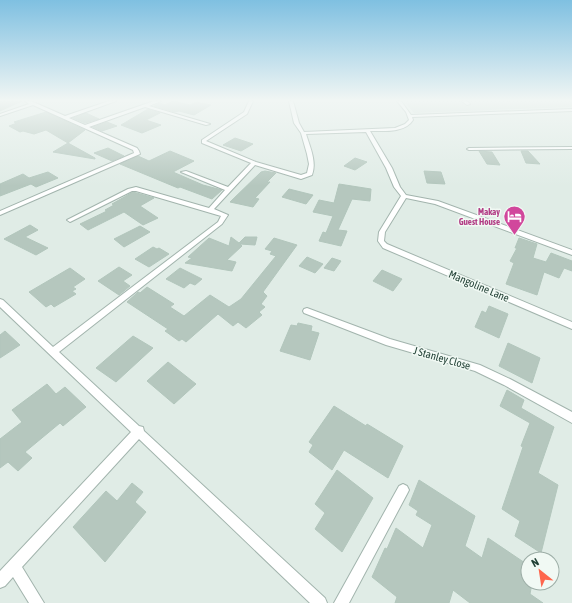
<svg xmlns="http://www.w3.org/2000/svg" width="572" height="603" viewBox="0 0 572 603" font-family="'Asap Condensed',sans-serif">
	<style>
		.built { fill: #cedcd4 }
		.building { fill: #b5c7be; stroke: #b2c6bc }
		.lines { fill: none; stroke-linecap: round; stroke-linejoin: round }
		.minor-casing { stroke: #a2b4ad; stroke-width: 2 }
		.minor { fill: #fff; fill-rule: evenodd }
		.labels { text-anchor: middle; stroke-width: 3; stroke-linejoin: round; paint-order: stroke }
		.far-hotel-label { font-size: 9px; font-weight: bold; fill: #b23c85; stroke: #f1f9f4; text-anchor: end }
		.street-label { font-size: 11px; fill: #1f3e33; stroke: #f1f9f4 }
	</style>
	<rect width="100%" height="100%" fill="#e0ece6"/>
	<path class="built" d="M404,101H572V107L414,113Z"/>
	<path class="building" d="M0,101H22L0,111Z
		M173,101L190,105L196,102L211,105L194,115L179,111L175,112L154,106L160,103L165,105Z
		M148,109L160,113L146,120L161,125L142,133L121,125Z
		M46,112L85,130L68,143L46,130L34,134L23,131L20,132L9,126L17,123L14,122Z
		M86,113L99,119L85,123L73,118Z
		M107,122L117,126L102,131L93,127Z
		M235,138L253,144L241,151L223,145Z
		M68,143L95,158V159L53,152Z
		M108,148L124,156L112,161L94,153Z
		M170,151L194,161L173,172L203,185L222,190L212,199L180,187L178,188L120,164L138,156L149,161Z
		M479,151L492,152L500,165L487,164Z
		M521,151H528L540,164L526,163Z
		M355,158L367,162L355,170L344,166Z
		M265,171L276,173L267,182H270L255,198L259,199L253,207L230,202L261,172Z
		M424,171L441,172L445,184L427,183Z
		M48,172L58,178L36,187L31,184L0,196V184L23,174L29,178Z
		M339,184L371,189L370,201L352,199L338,230L347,231L341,246L319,241L323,232L326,233L333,216L313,212L319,200L334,203Z
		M289,189L313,195L306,204L282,197Z
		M133,192L154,198L140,206L158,218L143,225L124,212L88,230L80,224L107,211L105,210L114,205L112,204Z
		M30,225L38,230L25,237L48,248L36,255L4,239Z
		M140,226L150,232L124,247L114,239Z
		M231,237L239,243L245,237H257L255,245L240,244L242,246L227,260L236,262L232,271L185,263L192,258L188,257L209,238L229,246Z
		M274,238L297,245L263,292L267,296L261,304L265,307L259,312L262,315L246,328L238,322L233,326L218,314L186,342L182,339L179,341L165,331L168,329L127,302L138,292L140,293L147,287L174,304L170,307L184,316L210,295L229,307L241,299L276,256L270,254L272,251L265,249Z
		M519,238L537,244L533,258L546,262L551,253L572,261V271L564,268L559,278L544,272L537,295L506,284L514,263L510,261L517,248H515Z
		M153,247L157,249L159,248L169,254L149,267L135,259Z
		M307,257L323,264L315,273L299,266Z
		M332,258L341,261L334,271L324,268Z
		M119,267L132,275L123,281L130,286L119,295L98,281Z
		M70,268L85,279L73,287L76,289L72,291L76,294L54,307L51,304L46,307L29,292Z
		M180,268L202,279L195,285L190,283L184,288L166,279Z
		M382,270L402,279L393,291L373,281Z
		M489,306L508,314L499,338L475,327L482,311L486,313Z
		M298,323L312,326L311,331L319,333L310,360L280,351L291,325L297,326Z
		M5,331L20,345L0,358V335Z
		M133,336L153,348L116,382L96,368Z
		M508,343L540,358L532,383L499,366Z
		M168,362L196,384L174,404L147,381Z
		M47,384L56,394L65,387L86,407L63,426L60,423L25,452L32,458L18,471L8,462L0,468V439L22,422L12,410Z
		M507,390L524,400L521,408L554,427L538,473L558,485L541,553L515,536L520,521L502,509L523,447L521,446L530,423L500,406Z
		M334,406L366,426L367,424L403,446L388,478L344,450L332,470L309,452L313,445L309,442Z
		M337,470L373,498L342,552L315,529L325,513L315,504Z
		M419,480L475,516L465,546L482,558L488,538L528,565V583H532L530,594L543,603H470L453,590L449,603H395L397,597L372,577L385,548L387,549L396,528L423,548L432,525L416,515L418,511L409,505Z
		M132,483L143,492L135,502L146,512L105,562L73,527L106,491L117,501Z"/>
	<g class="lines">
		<defs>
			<path id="minor" d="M25,101H31L65,116L109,101H116L69,118L85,125L154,101H161L149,106L210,124L206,125L145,107L89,127L137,148L139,151L140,154L0,215V211L134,153L133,150L33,105L0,116V114L29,104Z
				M249,101H253L247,114L206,141L256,162L301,175L307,173L309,164L307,154L301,133L294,123L289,101H293L299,123L304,132L395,128L405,124L409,120L406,112L397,101H401L411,115L572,109V111L412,117L413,120C405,133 384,131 370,131L392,168L400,187L406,195L438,201L572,250V255L435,204L406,198L385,232L384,241L387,244L572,322V329L383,248L378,241L379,232L401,196L394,187L386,168L366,132L306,134C310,147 317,162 312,175L301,179L255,165L214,209L228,215L222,224L59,352L139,426L143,427L144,431L325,598L327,603H310L139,439L22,567L44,603H29L13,577L5,586L0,588V571L131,432L0,307V299L3,300L53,347L218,222L221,216L136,191H132L70,222L67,220L128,189L136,187L209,208L225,190L181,172L186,171L228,187L251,163L202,143V140L244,112Z
				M462,101H467L470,104L467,105Z
				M572,147V149L469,150L467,149L469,148Z
				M307,308L390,339L480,365L510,379L572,412V423L504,385L475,371L386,345L304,313L303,311L304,309Z
				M403,484L407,486L409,490L407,494L349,603H334L399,486Z"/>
		</defs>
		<use href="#minor" class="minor-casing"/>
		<use href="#minor" class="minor"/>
	</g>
	<linearGradient id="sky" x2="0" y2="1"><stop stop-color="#7fc0e1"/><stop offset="0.54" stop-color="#f1f6f4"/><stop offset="1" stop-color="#f1f6f4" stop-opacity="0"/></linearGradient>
	<rect width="572" height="186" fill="url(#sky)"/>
	<defs>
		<symbol id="hotel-pin" viewBox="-11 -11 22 30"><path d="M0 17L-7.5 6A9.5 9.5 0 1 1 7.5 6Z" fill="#d1479c" stroke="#f1f9f4"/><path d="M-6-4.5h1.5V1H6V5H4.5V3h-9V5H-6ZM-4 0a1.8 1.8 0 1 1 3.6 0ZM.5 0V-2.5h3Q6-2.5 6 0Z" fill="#fff"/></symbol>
	</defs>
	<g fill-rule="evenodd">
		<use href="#hotel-pin" x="502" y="204" width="25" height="34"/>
	</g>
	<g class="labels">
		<g class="far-hotel-label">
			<text x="500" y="215">Makay<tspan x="500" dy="10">Guest House</tspan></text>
		</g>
		<g class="street-label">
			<text transform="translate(479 286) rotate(23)" y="4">Mangoline Lane</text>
			<text transform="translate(442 358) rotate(16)" y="4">J Stanley Close</text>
		</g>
	</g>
	<g transform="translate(540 571) rotate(330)"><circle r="19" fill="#f1f9f4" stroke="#9daea7"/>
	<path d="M0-3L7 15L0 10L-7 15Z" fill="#fe664d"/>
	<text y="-6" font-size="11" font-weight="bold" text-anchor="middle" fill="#1f3e33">N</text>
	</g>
</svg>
